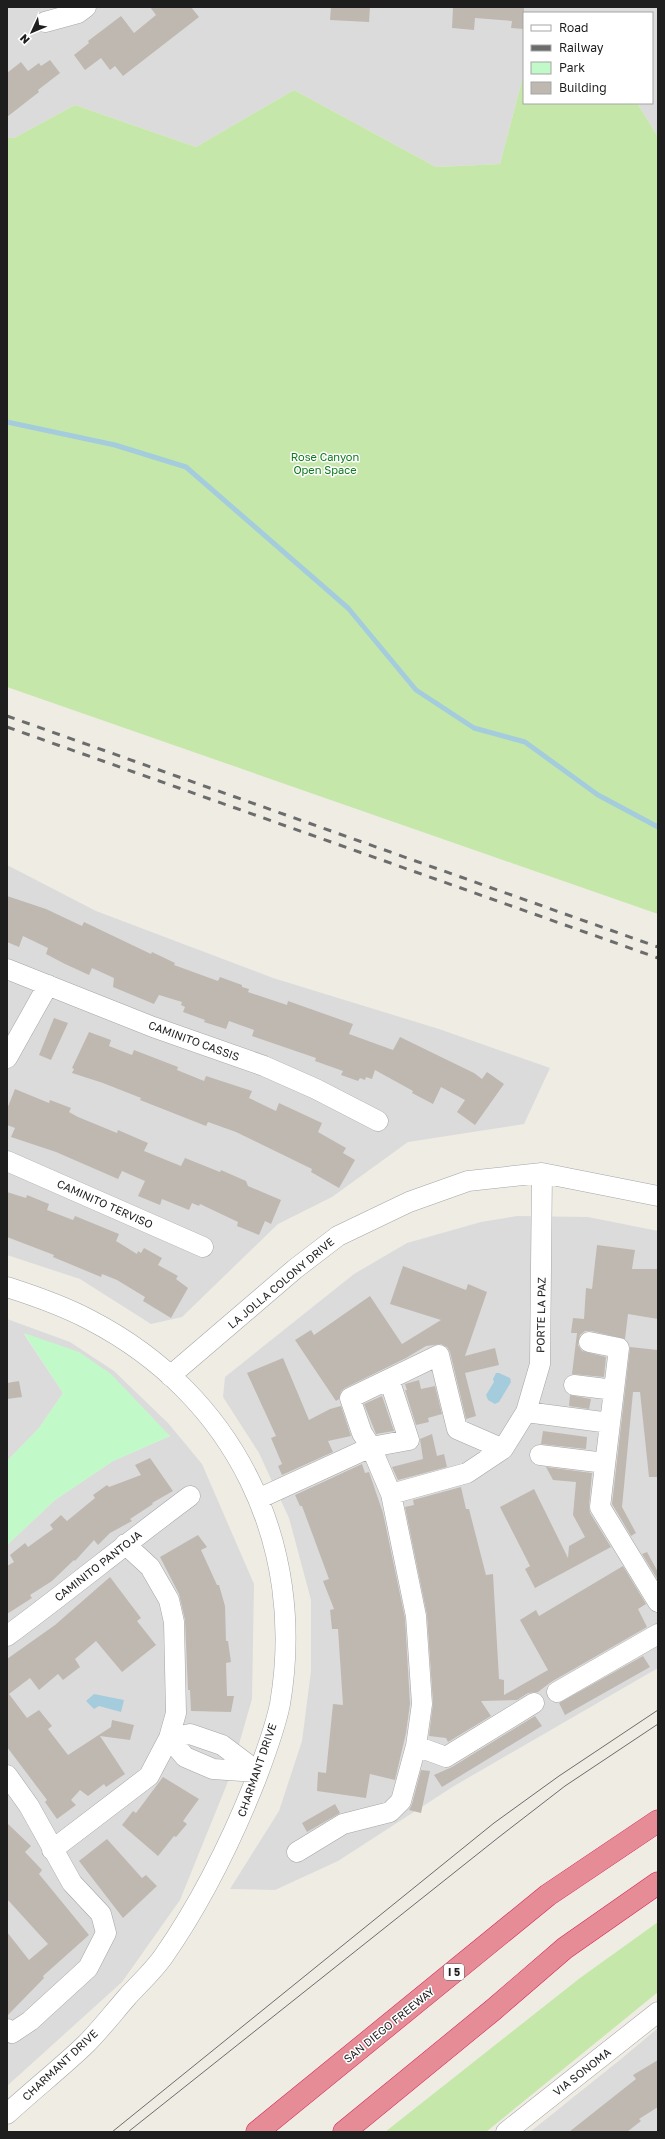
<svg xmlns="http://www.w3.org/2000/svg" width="665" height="2139" viewBox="0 0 665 2139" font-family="'Golos Text',sans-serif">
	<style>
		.residential { fill: #dcdbdb }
		.grass { fill: #c5e8aa }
		.park { fill: #c1f9c9 }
		.water { fill: #a4ccdc }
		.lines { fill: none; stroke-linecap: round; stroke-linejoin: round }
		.stream { stroke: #a4ccdc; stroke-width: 5 }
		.building { fill: #bfb8b0 }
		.minor-casing { stroke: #a5a5a5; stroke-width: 21 }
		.highway-casing { stroke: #d72657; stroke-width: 23 }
		.minor { stroke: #fff; stroke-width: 20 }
		.highway { stroke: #e58c97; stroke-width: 22 }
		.tram { stroke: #6c6c6c; stroke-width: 1 }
		.rail { stroke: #6c6c6c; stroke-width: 3; stroke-dasharray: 8 8; stroke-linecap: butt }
		.labels { text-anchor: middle; stroke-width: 3; stroke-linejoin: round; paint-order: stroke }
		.shield { fill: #fff; stroke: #626262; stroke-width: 1 }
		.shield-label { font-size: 10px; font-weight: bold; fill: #1e1e1e }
		.park-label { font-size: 11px; fill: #0d7b1d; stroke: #fff }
		.street-label { font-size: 11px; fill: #1e1e1e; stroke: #fff }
	</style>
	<rect width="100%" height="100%" fill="#efece4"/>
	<path class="residential" d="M7,7H658V137L637,103H652V13H524V73L500,164L436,167L294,90L196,147L75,105L14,138H7Z
		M7,865L96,911L273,978L439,1029L550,1068L524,1124L408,1142L332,1197L278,1224L182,1317L151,1324L80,1279L7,1255Z
		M517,1216L588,1217L658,1231V1668L454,1786L338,1861L275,1890L230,1889L279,1811L302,1741L311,1671V1600L289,1518L259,1453L223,1397L225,1377L354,1274L407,1243L481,1222Z
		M7,1319L70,1342L114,1371L168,1423L202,1464L254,1584L252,1699L229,1779L180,1900L122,1982L7,2086V1545L55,1500L113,1461L170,1436L24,1334L63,1393L39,1428L7,1461Z
		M658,2028V2132H530L621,2059Z"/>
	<path class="grass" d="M524,73V103H637L658,137V914L7,687V138H14L75,105L196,147L294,90L436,167L500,164Z
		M658,1922V1992L486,2132H385L580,1978Z"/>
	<path class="park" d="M24,1333L79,1352L111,1374L170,1436L113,1461L55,1500L7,1545V1461L39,1428L63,1393Z"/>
	<path class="water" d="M496,1373H499L510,1378L511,1382L499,1402L495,1404L488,1400L486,1395L494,1382L493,1379Z
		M94,1694L124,1700L121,1712L99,1706L94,1709L86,1701Z"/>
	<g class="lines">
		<path class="stream" d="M7,422L115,445L186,467L348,608L416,690L474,728L525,742L598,795L658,827"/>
	</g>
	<path class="building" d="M150,7H191L199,17L123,76L115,66L110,70L101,58L85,70L74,55L89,43L88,41L121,16L134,33L156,15Z
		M331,7H370L369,22L330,20Z
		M453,7H524V29L511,28L512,21L475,18L474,30L452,28Z
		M50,60L60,73L38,90L39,92L7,117V73L21,62L28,71L39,63L41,66Z
		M7,896L46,909L82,926L84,922L151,954L152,952L175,963L174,965L218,981L220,977L242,985V987L249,989L248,992L287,1005L288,1001L353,1024L349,1034L393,1050L400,1037L474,1073L482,1079L487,1072L504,1084L475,1125L457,1112L465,1100L441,1087L433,1104L412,1093L413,1091L375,1070L372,1079L366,1077L365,1080L360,1078L358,1081L341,1075L343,1071L315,1061L316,1058L252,1036L254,1030L229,1021L226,1029L204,1022L205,1020L183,1012L185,1007L181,1005L182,1002L159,995L154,1004L113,987L114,978L92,968L89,975L65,964L46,954L48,948L23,936L19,947L7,942Z
		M54,1018L68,1023L51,1060L39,1055Z
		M89,1032L111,1040L109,1046L132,1055L134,1050L178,1067L177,1070L204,1081L206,1076L252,1091L249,1098L276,1111L279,1103L322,1123L318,1132L346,1148L343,1153L355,1160L339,1188L311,1172L312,1169L236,1132L208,1122L206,1126L140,1100L141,1098L103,1083L72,1073L74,1069L72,1068Z
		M15,1089L49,1103L50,1100L71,1108L69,1112L78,1117L117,1133L118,1130L148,1143L144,1151L181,1166L185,1158L220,1172L221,1170L246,1181L248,1186L281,1200L271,1224L265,1221L259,1235L237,1226L238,1222L200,1204L199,1206L192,1203L189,1210L162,1199L160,1205L138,1196L145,1181L122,1171L118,1179L56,1152L11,1137L15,1128L7,1125V1109Z
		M7,1192L26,1198L27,1195L49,1204L47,1210L73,1220L75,1216L119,1234L116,1241L137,1254L138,1251L141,1253L144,1248L162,1258L158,1265L178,1276L176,1279L188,1288L171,1318L143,1301L145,1297L117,1280L102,1274L101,1277L53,1257L54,1255L7,1237Z
		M597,1245L635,1250L632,1269H658V1319L628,1314L625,1339L591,1331H585L580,1335L578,1345L582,1351L606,1357L604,1377L572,1374L577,1333H571L573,1318L584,1319L586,1288L592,1289Z
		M403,1266L466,1290L468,1284L487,1292L465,1356L495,1348L499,1365L465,1373L476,1416L466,1419L450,1352L447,1347L441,1344L426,1346L406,1358L345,1388L341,1391L339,1399L336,1401L295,1340L311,1330L314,1335L370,1296L402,1344L441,1320L390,1304Z
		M630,1347L658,1350V1477H649L640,1392H633L622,1507L636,1533L631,1536L612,1504Z
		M283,1358L309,1420L330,1409L341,1406L351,1436L328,1441L333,1452L282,1475L278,1466L282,1464L271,1438L276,1436L247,1373Z
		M419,1380L421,1389L435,1386L442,1414L428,1418L429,1422L416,1425L405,1390H407L405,1384Z
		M19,1381L22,1397L7,1399V1383Z
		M570,1395L591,1399L589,1409L569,1406Z
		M382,1396L394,1431L376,1434L364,1404Z
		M543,1431L587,1437L586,1449L541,1444Z
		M432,1434L437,1456L444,1454L447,1467L398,1480L392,1467L423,1459L420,1439Z
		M150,1458L173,1491L152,1503L153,1504L130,1519L132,1521L110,1533L98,1545L94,1540L75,1561L74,1560L52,1581L30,1595L32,1598L7,1614V1566L14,1562L10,1555L25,1543L28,1547L53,1529L50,1525L61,1515L67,1521L95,1498L93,1495L107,1485L109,1487L141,1475L135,1465Z
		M362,1464L365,1473L369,1472L383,1513L405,1618L410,1704L406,1733L395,1780L370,1774L366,1798L317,1791L318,1772L326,1773L333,1704L343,1705L338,1629H332L330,1610L334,1609L323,1581L329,1579L302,1506H300L295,1495Z
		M546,1467L592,1473L589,1506L590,1513L611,1547L535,1588L525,1569L530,1566L500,1507L534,1489L568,1558L569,1546L585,1537L573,1515L576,1482L553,1480Z
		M461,1487L466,1509H469L486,1575L493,1574L499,1679L504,1680V1695L548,1670L520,1620L536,1610L539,1616L623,1566L646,1604L638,1609L647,1627L551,1682L538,1692L528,1693L517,1700L481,1701L491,1716L448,1742L446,1738L429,1736L433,1703L427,1615L405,1507L414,1505L413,1500Z
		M198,1535L207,1547L201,1550L217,1585H219L225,1606L226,1641H228L231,1662L226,1663L227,1696H234L231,1712L191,1711L190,1690H188L185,1620L179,1594L160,1557Z
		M647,1552L658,1572V1580L642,1554Z
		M110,1577L141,1618L137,1621L156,1645L122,1672L96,1641L75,1659L80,1667L63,1680L58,1674L39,1690L30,1678L9,1694L27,1718L39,1710L52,1726L48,1729L68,1755L111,1727L112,1720L134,1725L130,1740L100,1736L125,1774L106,1787L104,1784L88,1796L80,1790L71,1800L76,1805L57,1819L45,1802L47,1800L7,1747V1659L55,1625Z
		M643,1656L650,1667L565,1715L559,1703Z
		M535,1716L542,1726L442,1787L434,1775L452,1767Z
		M421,1770L430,1771L421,1813L409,1810L412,1804Z
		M163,1777L199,1799L183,1821L187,1824L176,1837L174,1836L158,1856L122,1825L133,1811L136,1813Z
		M335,1804L340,1813L307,1832L302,1823Z
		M7,1823L31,1846L25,1852L42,1870L39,1874L89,1935L43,1976L44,1978L7,2016V1932L29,1960L48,1944L7,1899Z
		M107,1839L142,1878L146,1875L157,1886L123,1918L79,1861Z
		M658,2060V2107L639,2119L641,2121L627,2132H569L636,2079L633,2075Z"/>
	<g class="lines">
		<defs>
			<path id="minor" d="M45,22L78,13L86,7
				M7,969L153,1027L264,1066L316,1089L378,1121
				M7,1058L48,985
				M7,1161L203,1247
				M7,1287C35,1296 64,1306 90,1320C235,1395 307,1544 280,1704C275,1729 265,1755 256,1779C231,1842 202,1901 163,1957C153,1971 140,1983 128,1996C114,2012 101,2029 86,2044C61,2068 33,2090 7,2114
				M589,1342L619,1348L600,1507L658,1602
				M170,1376L295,1269L338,1236L409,1202L468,1181L542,1173L658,1196
				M389,1379L409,1440L371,1447L362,1433L350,1398L439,1355L457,1429L503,1449
				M574,1385L614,1390
				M526,1412L610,1423
				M540,1455L605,1463
				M258,1499L371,1447L391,1494L467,1473L503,1449L526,1412L540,1364L542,1173
				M7,1636C69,1590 128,1542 190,1496
				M557,1692L658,1634
				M190,1734L222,1745L258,1772L213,1769L185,1757L169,1738Z
				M416,1746L446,1757L534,1703
				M7,1775L29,1806L72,1883L101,1914L106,1933L88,1968L30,2021L12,2033L7,2029
				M52,1850L149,1776L169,1738L176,1713L174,1622L169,1600L150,1567L125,1544
				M297,1852L343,1824L390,1812L401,1801L416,1746L422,1704L416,1616L391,1494
				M506,2132L658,2012"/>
			<path id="highway" d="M257,2132L548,1895L658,1821
				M344,2132L493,2010L565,1948L658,1883"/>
		</defs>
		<use href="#minor" class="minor-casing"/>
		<use href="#highway" class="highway-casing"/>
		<use href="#minor" class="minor"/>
		<use href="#highway" class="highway"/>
		<path class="tram" d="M112,2132L494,1823L559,1776L658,1710
			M128,2132L499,1837L565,1786L658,1724"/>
		<path class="rail" d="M7,716L658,947
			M7,727L658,958"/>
	</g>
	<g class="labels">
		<rect class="shield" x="444" y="1964" width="20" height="16" rx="3"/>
		<g class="shield-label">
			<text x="454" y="1976">I 5</text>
		</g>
		<g class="park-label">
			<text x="325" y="461">Rose Canyon<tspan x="325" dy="13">Open Space</tspan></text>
		</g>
		<g class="street-label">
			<text transform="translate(194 1041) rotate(20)" y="4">CAMINITO CASSIS</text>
			<text transform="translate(105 1204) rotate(24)" y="4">CAMINITO TERVISO</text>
			<text transform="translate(281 1283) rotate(-40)" y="4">LA JOLLA COLONY DRIVE</text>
			<text transform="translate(541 1315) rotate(-89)" y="4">PORTE LA PAZ</text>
			<text transform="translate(98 1566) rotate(-38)" y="4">CAMINITO PANTOJA</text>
			<text transform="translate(257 1770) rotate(-71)" y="4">CHARMANT DRIVE</text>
			<text transform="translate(389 2025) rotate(-39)" y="4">SAN DIEGO FREEWAY</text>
			<text transform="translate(60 2065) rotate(-43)" y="4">CHARMANT DRIVE</text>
			<text transform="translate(582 2072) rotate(-38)" y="4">VIA SONOMA</text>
		</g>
	</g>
	<rect width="665" height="2139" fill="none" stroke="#1e1e1e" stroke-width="16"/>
	<rect x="523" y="12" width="130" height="92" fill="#ffffff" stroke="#a5a5a5"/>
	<rect x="531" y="25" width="20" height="6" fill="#ffffff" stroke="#a5a5a5"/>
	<text x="559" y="32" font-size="12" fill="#1e1e1e">Road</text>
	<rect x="531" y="45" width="20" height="6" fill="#6c6c6c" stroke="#a5a5a5"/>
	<text x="559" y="52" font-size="12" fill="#1e1e1e">Railway</text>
	<rect x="531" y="62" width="20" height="12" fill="#c1f9c9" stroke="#a5a5a5"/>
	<text x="559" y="72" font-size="12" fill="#1e1e1e">Park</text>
	<rect x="531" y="82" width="20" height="12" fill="#bfb8b0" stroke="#a5a5a5"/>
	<text x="559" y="92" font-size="12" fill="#1e1e1e">Building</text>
	<g transform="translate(32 32) rotate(226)" stroke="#ffffff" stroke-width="3" paint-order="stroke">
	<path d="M0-3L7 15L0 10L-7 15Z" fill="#1e1e1e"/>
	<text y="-6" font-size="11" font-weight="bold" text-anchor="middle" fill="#1e1e1e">N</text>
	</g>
</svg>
